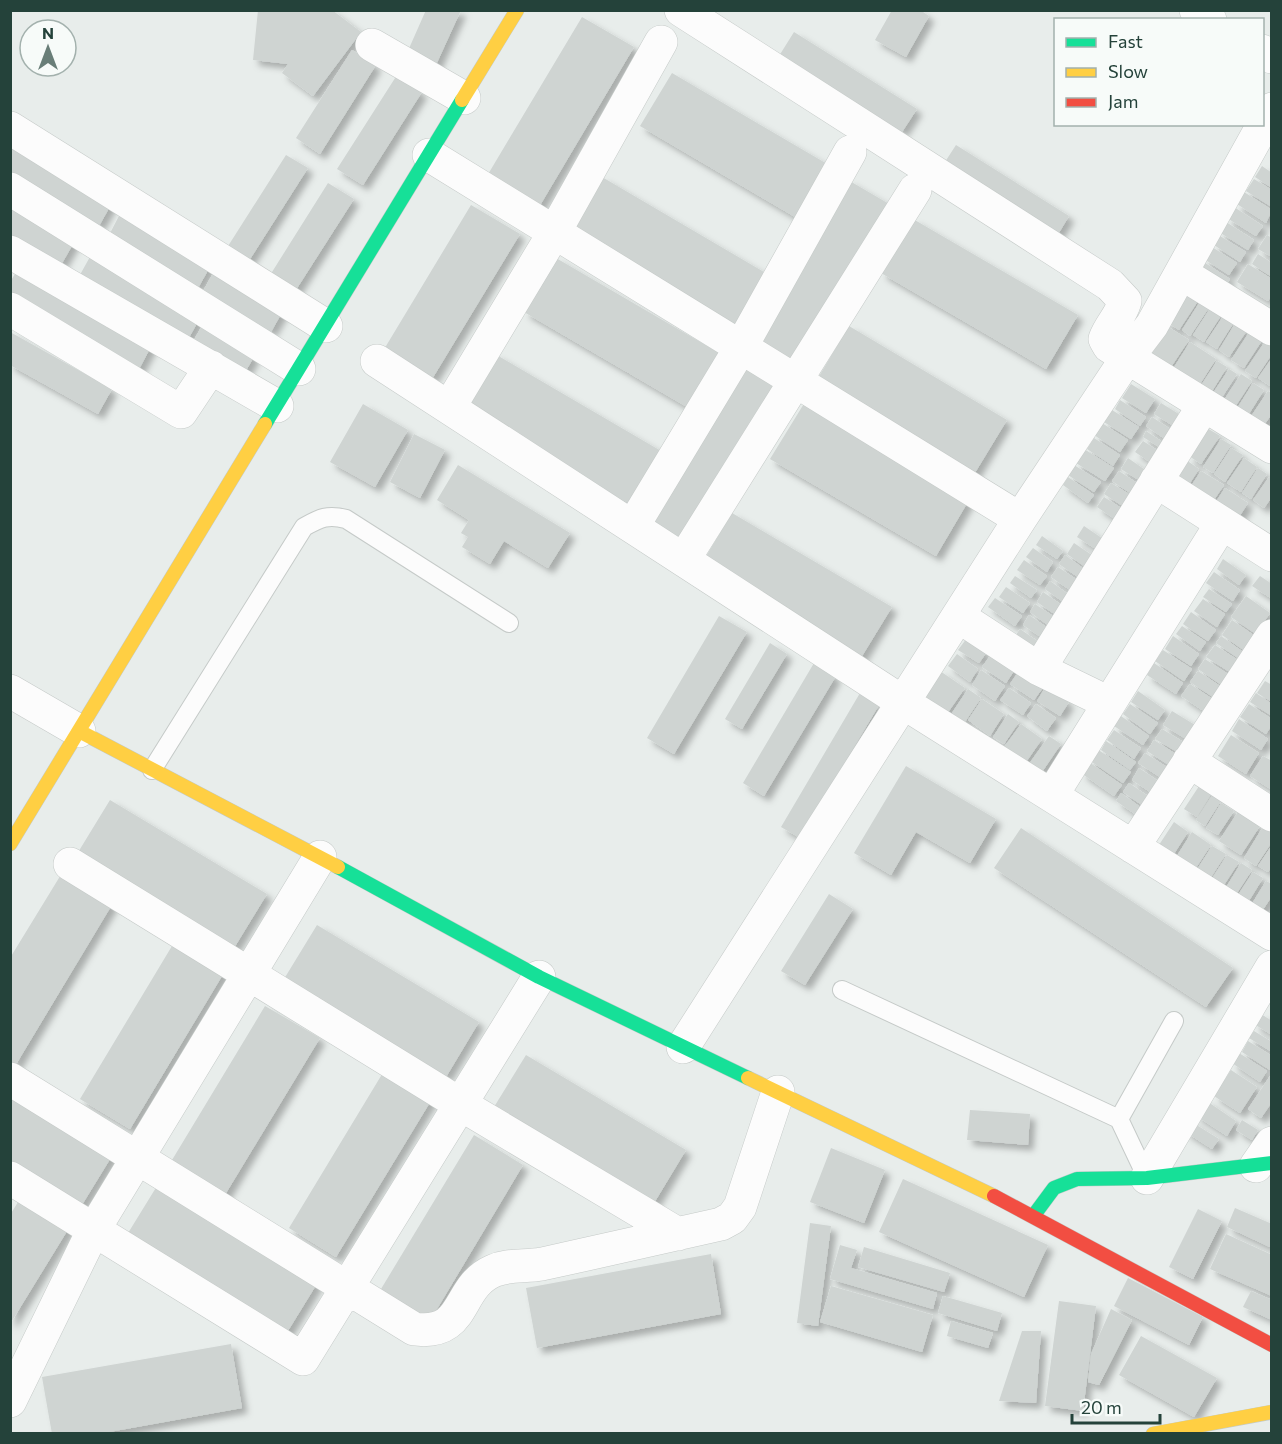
<svg xmlns="http://www.w3.org/2000/svg" width="1282" height="1444" viewBox="0 0 1282 1444" font-family="Commissioner,sans-serif">
	<style>
		.building { fill: #cfd4d2; filter: url(#shadow) }
		.lines { fill: none; stroke-linecap: round; stroke-linejoin: round }
		.lane-casing { stroke: #c5cac8; stroke-width: 20 }
		.street-casing { stroke: #c5cac8; stroke-width: 34 }
		.fast-casing { stroke: #c3cbc8; stroke-width: 15 }
		.slow-casing { stroke: #c3cbc8; stroke-width: 15 }
		.jam-casing { stroke: #c3cbc8; stroke-width: 15 }
		.lane { stroke: #fcfcfc; stroke-width: 18 }
		.street { stroke: #fcfcfc; stroke-width: 33 }
		.fast { stroke: #16e098; stroke-width: 14 }
		.slow { stroke: #ffcf43; stroke-width: 14 }
		.jam { stroke: #f24e42; stroke-width: 14 }
	</style>
	<defs>
		<filter id="shadow"><feDropShadow dx="5.5" dy="5.5" stdDeviation="3" flood-color="#0004"/></filter>
	</defs>
	<rect width="100%" height="100%" fill="#e8edeb"/>
	<path class="building" d="M258,10H332L361,32L313,96L282,73L288,64L253,60Z
		M426,10H461L435,67L407,53Z
		M892,10H920L929,16L906,57L875,40Z
		M582,17L634,47L536,212L484,181Z
		M794,32L917,109L902,132L779,56Z
		M352,50L376,65L320,154L296,138Z
		M672,73L834,168L802,221L640,126Z
		M397,75L422,92L363,185L337,169Z
		M10,144L113,201L99,226L10,177Z
		M956,145L1069,216L1057,236L943,165Z
		M286,155L308,168L245,267L223,254Z
		M1262,166L1272,173V188L1255,177Z
		M602,177L769,275L736,329L570,232Z
		M1254,179L1272,190V207L1246,191Z
		M848,180L896,208L800,369L752,341Z
		M328,183L354,199L292,296L267,280Z
		M1244,192L1272,210L1266,223L1237,204Z
		M10,200L77,237L61,265L10,237Z
		M471,205L520,234L432,379L383,351Z
		M1234,207L1263,226L1256,236L1227,218Z
		M120,214L211,265L198,288L108,237Z
		M913,219L1078,315L1046,369L881,273Z
		M1226,222L1254,240L1248,250L1219,232Z
		M1267,235L1272,238V257L1258,249Z
		M1220,236L1246,252L1240,262L1214,245Z
		M1212,247L1237,263L1229,275L1204,259Z
		M1258,254L1272,263V277L1252,264Z
		M91,255L201,316L186,343L76,282Z
		M556,258L719,353L687,407L524,312Z
		M1202,261L1230,279L1222,291L1194,273Z
		M1248,264L1272,279V295L1268,301L1237,282Z
		M20,266L154,341L138,371L10,300V282Z
		M216,268L285,307L271,332L202,293Z
		M1186,289L1200,298L1179,330L1165,321Z
		M1201,300L1210,306L1190,336L1182,330Z
		M1211,307L1222,314L1204,342L1193,335Z
		M1224,315L1234,322L1217,349L1206,342Z
		M1236,322L1248,329L1229,357L1219,350Z
		M1162,323L1189,340L1167,373L1140,357Z
		M202,326L255,355L244,374L191,345Z
		M849,326L1007,420L973,476L815,383Z
		M1250,331L1263,339L1244,368L1231,360Z
		M10,332L112,389L98,414L10,365Z
		M1266,340L1272,343V354L1256,378L1245,371Z
		M1190,342L1216,359L1195,392L1169,375Z
		M495,354L661,451L630,504L464,407Z
		M739,356L788,385L690,549L642,520Z
		M1272,358V383L1270,386L1258,378Z
		M1217,361L1227,367L1209,396L1198,390Z
		M1229,369L1237,374L1219,402L1211,396Z
		M1241,374L1252,381L1233,410L1222,403Z
		M1253,383L1264,390L1247,417L1236,410Z
		M1131,384L1155,399L1146,413L1122,398Z
		M1268,391L1272,393V414L1261,429L1248,421Z
		M1120,400L1146,417L1140,426L1115,409Z
		M805,402L969,500L936,556L770,459Z
		M1161,403L1190,421L1183,432L1154,414Z
		M363,404L408,430L375,487L330,462Z
		M1112,410L1139,427L1131,439L1104,422Z
		M1152,417L1181,436L1175,446L1146,426Z
		M1102,423L1128,440L1120,452L1094,435Z
		M1207,428L1220,436L1201,464L1189,456Z
		M1146,431L1170,447L1167,452L1143,437Z
		M414,434L445,450L420,498L390,482Z
		M1094,438L1120,455L1113,466L1087,449Z
		M1221,439L1231,445L1213,473L1203,467Z
		M1143,441L1168,457L1160,469L1135,452Z
		M1231,448L1243,455L1225,482L1214,474Z
		M1084,449L1114,468L1105,481L1076,463Z
		M1128,458L1151,474L1145,484L1121,469Z
		M1244,458L1257,467L1241,492L1227,483Z
		M1186,460L1199,469L1183,494L1169,485Z
		M458,465L570,533L548,568L504,541L490,564L462,547L468,537L461,533L469,520L437,500Z
		M1074,465L1101,482L1094,492L1068,475Z
		M1258,468L1267,474L1251,499L1242,493Z
		M1119,471L1146,489L1139,499L1112,481Z
		M1201,471L1224,485L1208,509L1185,495Z
		M1068,477L1094,495L1088,503L1063,485Z
		M1269,477L1272,479V497L1264,508L1253,500Z
		M1111,483L1139,500L1132,512L1104,494Z
		M1225,488L1248,503L1234,525L1211,509Z
		M1104,497L1132,515L1125,526L1097,507Z
		M732,513L892,607L859,661L699,568Z
		M1084,526L1109,543L1102,553L1077,537Z
		M1042,536L1063,551L1057,559L1036,545Z
		M1074,543L1099,560L1091,571L1067,554Z
		M1033,548L1053,562L1047,572L1026,557Z
		M1065,555L1091,574L1085,582L1059,564Z
		M1223,559L1246,575L1239,585L1217,569Z
		M1024,560L1047,576L1040,585L1017,570Z
		M1058,567L1085,585L1077,595L1051,577Z
		M1214,572L1240,590L1233,601L1206,583Z
		M1015,576L1037,590L1031,598L1010,583Z
		M1260,576L1272,584V599L1252,586Z
		M1050,581L1075,599L1070,607L1045,589Z
		M1006,587L1030,603L1023,613L999,597Z
		M1209,589L1232,604L1226,612L1203,597Z
		M1043,592L1069,610L1063,620L1037,602Z
		M1246,596L1270,613L1256,634L1231,617Z
		M995,598L1022,616L1015,626L988,607Z
		M1203,599L1225,614L1217,627L1194,611Z
		M1035,604L1062,622L1056,631L1030,612Z
		M1191,612L1216,630L1208,641L1183,624Z
		M1029,615L1055,633L1048,642L1023,625Z
		M719,616L747,632L674,754L647,738Z
		M1232,620L1255,636L1245,651L1222,635Z
		M1182,626L1206,642L1200,651L1176,634Z
		M1020,629L1046,647L1037,660L1011,642Z
		M1173,636L1199,654L1191,666L1165,649Z
		M1221,636L1246,654L1241,660L1216,643Z
		M967,638L987,652L979,663L958,650Z
		M770,643L787,654L742,729L725,719Z
		M1215,645L1241,662L1233,674L1206,657Z
		M1163,650L1192,669L1184,681L1155,661Z
		M993,652L1016,668L1006,683L982,667Z
		M957,654L978,669L970,682L948,666Z
		M1205,659L1234,678L1226,688L1198,669Z
		M814,663L836,676L764,796L743,783Z
		M1154,663L1183,683L1176,694L1147,675Z
		M1021,668L1045,685L1034,700L1010,684Z
		M981,670L1005,686L995,701L972,685Z
		M940,671L965,688L944,718L919,702Z
		M1198,671L1226,690L1219,701L1190,682Z
		M1265,681L1272,685V702L1257,693Z
		M1190,684L1217,702L1208,714L1181,696Z
		M1046,686L1069,702L1060,716L1037,701Z
		M1009,688L1031,703L1023,715L1000,700Z
		M968,689L981,698L965,722L952,713Z
		M1138,691L1165,710L1158,720L1131,702Z
		M860,693L879,705L800,838L781,827Z
		M1256,693L1272,704V716L1250,702Z
		M982,699L1004,714L990,736L968,720Z
		M1036,704L1056,718L1047,731L1027,716Z
		M1130,704L1158,723L1150,734L1123,714Z
		M1249,704L1272,719V725L1266,734L1240,717Z
		M1172,711L1195,725L1186,739L1163,725Z
		M1008,714L1019,722L1004,744L993,737Z
		M1121,716L1149,736L1143,745L1114,726Z
		M1239,719L1268,739L1261,750L1232,731Z
		M1021,724L1042,739L1024,765L1002,750Z
		M1162,729L1185,743L1179,753L1155,739Z
		M1114,730L1141,748L1134,759L1107,740Z
		M1231,735L1259,753L1246,774L1218,756Z
		M1049,736L1061,744L1042,772L1029,764Z
		M1154,740L1179,756L1172,767L1147,751Z
		M1106,741L1136,762L1130,770L1101,750Z
		M1097,749L1131,772L1123,783L1089,760Z
		M1145,753L1173,771L1166,781L1138,763Z
		M1263,756L1272,761V790L1250,776Z
		M1089,762L1122,785L1114,796L1081,773Z
		M906,766L996,819L970,863L916,832L891,875L854,853Z
		M1139,768L1164,785L1156,796L1132,780Z
		M1205,777L1217,785L1197,817L1184,809Z
		M1129,783L1155,801L1149,810L1123,792Z
		M1121,793L1147,812L1142,819L1116,801Z
		M1212,795L1221,801L1205,826L1196,820Z
		M110,800L267,894L234,948L77,854Z
		M1221,803L1234,811L1218,835L1206,828Z
		M1238,812L1260,826L1241,855L1219,841Z
		M1174,822L1188,832L1172,857L1157,848Z
		M1264,825L1272,830V842L1256,866L1244,858Z
		M1021,828L1233,968L1206,1007L994,868Z
		M1192,832L1211,845L1194,871L1175,859Z
		M1272,845V866L1268,872L1258,866Z
		M1212,846L1226,854L1210,879L1196,871Z
		M1227,855L1239,862L1222,888L1211,880Z
		M1241,863L1252,870L1235,896L1225,889Z
		M1253,872L1263,878L1247,904L1236,898Z
		M62,873L113,903L15,1066L10,1063V958Z
		M1266,881L1272,884V896L1260,914L1250,907Z
		M829,894L853,909L805,985L781,971Z
		M317,925L479,1022L446,1077L284,979Z
		M178,936L228,966L130,1129L80,1099Z
		M265,1006L320,1038L223,1198L169,1165Z
		M1261,1014L1272,1021V1035L1254,1024Z
		M1254,1031L1272,1042V1052L1249,1038Z
		M1248,1041L1272,1056L1270,1070L1242,1052Z
		M1239,1053L1267,1071L1260,1082L1232,1063Z
		M526,1055L686,1150L654,1203L494,1107Z
		M387,1066L435,1094L336,1257L289,1228Z
		M1231,1070L1257,1087L1240,1113L1214,1096Z
		M1272,1073V1102L1261,1118L1248,1109Z
		M10,1088L115,1151L80,1208L10,1167Z
		M1205,1100L1236,1121L1227,1136L1195,1115Z
		M970,1110L1030,1114L1028,1145L967,1140Z
		M1242,1120L1258,1130L1252,1140L1236,1130Z
		M1190,1121L1219,1139L1212,1149L1184,1131Z
		M474,1135L523,1165L428,1324L378,1294Z
		M831,1148L885,1170L864,1223L810,1202Z
		M903,1179L1048,1245L1024,1297L879,1232Z
		M157,1186L318,1282L286,1334L125,1238Z
		M23,1194L72,1223L10,1324V1215Z
		M1235,1208L1272,1224V1248L1227,1227Z
		M1198,1209L1222,1221L1193,1279L1169,1267Z
		M810,1223L831,1226L818,1326L797,1323Z
		M1226,1234L1272,1255V1296L1210,1269Z
		M840,1245L857,1250L851,1268L937,1293L933,1309L830,1279Z
		M864,1247L950,1273L944,1292L858,1267Z
		M711,1254L721,1314L537,1348L526,1288Z
		M1128,1278L1203,1317L1189,1345L1114,1306Z
		M831,1286L933,1315L922,1352L820,1322Z
		M1251,1291L1272,1300V1320L1243,1307Z
		M943,1296L1002,1313L997,1331L938,1313Z
		M1059,1301L1096,1306L1083,1411L1045,1406Z
		M1111,1309L1132,1320L1099,1385L1088,1382L1091,1354Z
		M951,1321L993,1333L988,1348L947,1336Z
		M1022,1331H1041L1036,1403L999,1401Z
		M1141,1336L1217,1378L1194,1417L1119,1375Z
		M231,1344L242,1408L98,1434H52L42,1377Z"/>
	<g class="lines">
		<defs>
			<path id="lane" d="M152,770L304,527C320,518 328,514 346,519L509,623
				M842,990L1119,1119L1147,1178
				M1119,1119L1174,1021"/>
			<path id="street" d="M681,10L1110,285L1125,301C1121,316 1110,325 1105,339L1109,346L1272,447
				M1196,10L1210,20
				M372,45L464,98
				M1262,51L1272,57
				M10,128L326,326
				M429,155L1020,519
				M10,189L299,369
				M10,252L277,406
				M1181,273L1272,329
				M10,309L181,412L211,367
				M377,361L904,703L1272,934
				M450,406L554,233L661,42
				M1156,481L1272,555
				M633,526L741,347L850,152
				M684,559L915,190
				M958,616L1039,669L1109,703
				M1039,669L1204,405
				M10,691L79,731
				M1189,761L1272,815
				M1052,795L1222,523
				M1133,847L1272,636
				M70,864L460,1104L678,1234
				M683,1047L1020,519L1127,358L1152,325L1272,109
				M10,1079L414,1329C468,1336 455,1288 493,1271C508,1264 525,1267 542,1264C602,1251 662,1237 721,1224L732,1218L740,1207L778,1092
				M1256,1166L1272,1143
				M10,1178L303,1359L539,977
				M1147,1178L1272,967
				M10,1401L93,1231L320,857"/>
			<path id="fast" d="M265,424L462,100
				M338,867L539,977L748,1078
				M1034,1215L1054,1188L1077,1179L1147,1178L1272,1163"/>
			<path id="slow" d="M462,100L517,10
				M79,731L338,867
				M10,844L265,424
				M748,1078L994,1196
				M1153,1434L1272,1412"/>
			<path id="jam" d="M994,1196L1272,1345"/>
		</defs>
		<use href="#lane" class="lane-casing"/>
		<use href="#street" class="street-casing"/>
		<use href="#fast" class="fast-casing"/>
		<use href="#slow" class="slow-casing"/>
		<use href="#jam" class="jam-casing"/>
		<use href="#lane" class="lane"/>
		<use href="#street" class="street"/>
		<use href="#fast" class="fast"/>
		<use href="#slow" class="slow"/>
		<use href="#jam" class="jam"/>
	</g>
	<rect width="1282" height="1444" fill="none" stroke="#24423a" stroke-width="24"/>
	<rect x="1054" y="18" width="210" height="108" fill="#f7fbf9" stroke="#a3b1ad" stroke-width="1.5"/>
	<rect x="1066" y="38" width="30" height="9" fill="#16e098" stroke="#a3b1ad" stroke-width="1.5"/>
	<text x="1108" y="48" font-size="18" fill="#24423a">Fast</text>
	<rect x="1066" y="68" width="30" height="9" fill="#ffcf43" stroke="#a3b1ad" stroke-width="1.5"/>
	<text x="1108" y="78" font-size="18" fill="#24423a">Slow</text>
	<rect x="1066" y="98" width="30" height="9" fill="#f24e42" stroke="#a3b1ad" stroke-width="1.5"/>
	<text x="1108" y="108" font-size="18" fill="#24423a">Jam</text>
	<g transform="translate(48 48)"><circle r="28" fill="#f7fbf9" stroke="#a3b1ad" stroke-width="1.5"/>
	<path d="M0-4.5L10 22L0 15L-10 22Z" fill="#697e78"/>
	<text y="-9" font-size="16" font-weight="bold" text-anchor="middle" fill="#24423a">N</text>
	</g>
	<path d="M1072 1414v9h88v-9" fill="none" stroke="#24423a" stroke-width="3"/>
	<text x="1081" y="1414" font-size="18" fill="#24423a" stroke="#f7fbf9" stroke-width="4.5" paint-order="stroke">20 m</text>
</svg>
